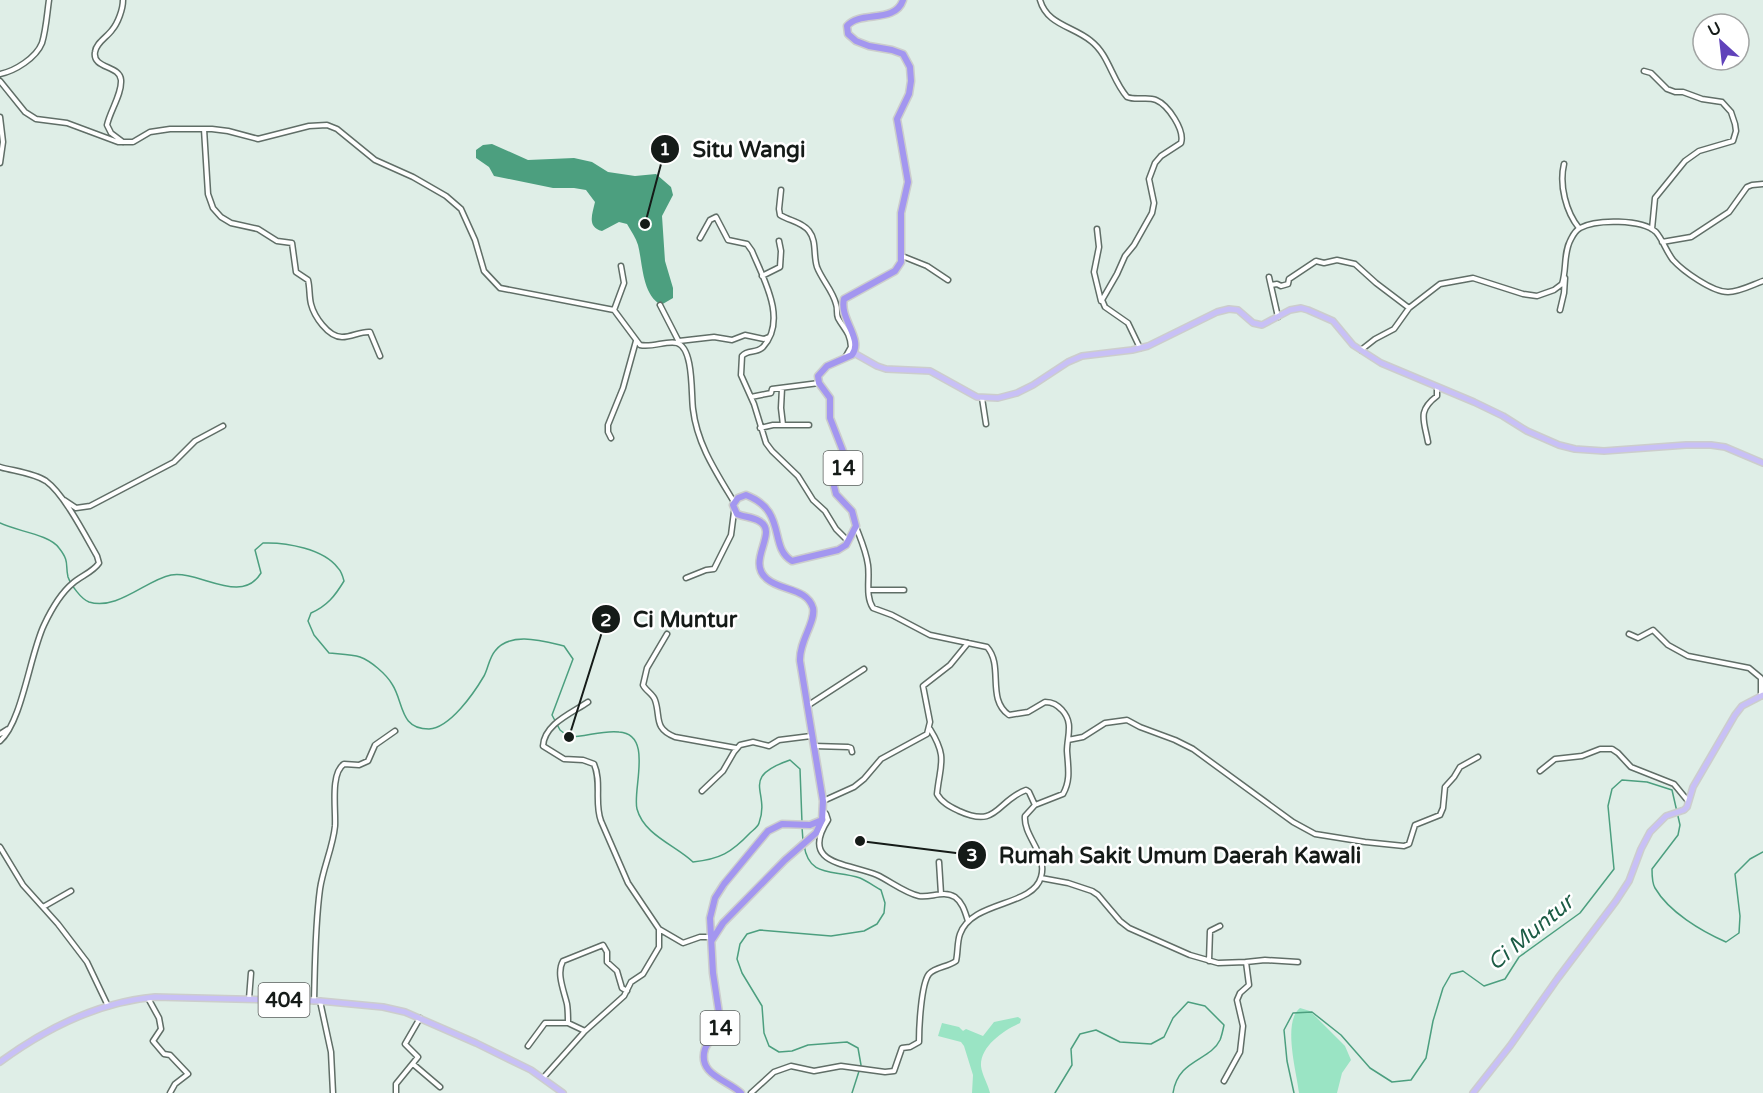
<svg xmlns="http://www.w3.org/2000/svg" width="1763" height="1093" viewBox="0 0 1763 1093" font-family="'Varela Round',sans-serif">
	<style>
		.green { fill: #9ae4c4 }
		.water { fill: #4c9f7f }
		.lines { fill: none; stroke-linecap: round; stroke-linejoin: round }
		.stream { stroke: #4c9f7f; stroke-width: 1.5 }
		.minor-casing { stroke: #606e67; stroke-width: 7 }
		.major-casing { stroke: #cccdcc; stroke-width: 8 }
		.highway-casing { stroke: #cccdcc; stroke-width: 9 }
		.minor { stroke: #fff; stroke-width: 4 }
		.major { stroke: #c8c0f6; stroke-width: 5 }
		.highway { stroke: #a396f0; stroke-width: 6 }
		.labels { text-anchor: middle; stroke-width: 5; stroke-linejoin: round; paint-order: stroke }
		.shield { fill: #fff; stroke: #5b5f5d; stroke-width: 1.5 }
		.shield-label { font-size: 20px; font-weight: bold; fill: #151b18 }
		.water-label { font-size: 22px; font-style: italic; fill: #1c5c45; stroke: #fff }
		.leader { fill: none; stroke: #151b18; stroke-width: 2 }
		.callout-dot { fill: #151b18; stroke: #fff; stroke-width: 2 }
		.mark-label { font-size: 18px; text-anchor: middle; font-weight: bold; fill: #fff }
		.callout-label { font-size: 22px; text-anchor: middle; font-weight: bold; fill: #151b18; stroke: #fff; stroke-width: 5; stroke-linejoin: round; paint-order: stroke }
	</style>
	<rect width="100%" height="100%" fill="#dfeee7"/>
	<path class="green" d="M1300,1008L1310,1011L1345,1046L1351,1060L1342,1073L1337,1093H1299C1297,1073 1282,1022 1300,1008Z
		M1018,1017L1021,1019L1020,1023C1004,1030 980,1046 981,1066C982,1075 988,1084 990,1093H972L973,1075L964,1046L961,1042L938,1036L942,1023L959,1027L963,1031L966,1029L983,1036L994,1022Z"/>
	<path class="water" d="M492,144L528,160L574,158L592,162L608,172L635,176L656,174L671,187L673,195L662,216L665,261L673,288V298L661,305C642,294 643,265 638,245C636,238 631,231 627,224L619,222L602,231C587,227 592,215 595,202L586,190L574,188H553L494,176L489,167L476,158V150L483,145Z"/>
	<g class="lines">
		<path class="stream" d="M0,523C15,531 49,534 59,548C70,562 65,564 68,577C71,585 81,599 89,602C117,611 146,580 171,575C199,570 241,606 261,573L255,550L263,543C286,542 324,549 338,568C341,571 343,577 344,581C335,596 327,606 311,613L308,621L314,635L329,653C338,654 352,654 360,657C371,661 386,674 392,684C404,702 399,729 429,729C450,728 474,693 484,676C488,669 489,658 495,651C510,631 543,641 564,646L573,659L552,715L560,730L569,737C586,737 602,730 619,732C654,734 632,790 637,809C644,835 675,845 693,862C720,859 731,853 750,833C753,830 758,827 759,823C771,791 738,778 790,760L800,769L802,823
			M802,827L803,841
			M804,845C809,879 834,869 860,878C867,881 874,886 881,890L885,903L884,913L877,924L864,931L831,936L760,930L747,934L740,944L737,959L742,973L762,1006L764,1033L769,1046L779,1052L792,1051L808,1045L847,1042L858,1048L861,1065L852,1093
			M1055,1093L1072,1065L1071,1049L1080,1034L1096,1030L1120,1042L1151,1044L1164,1037L1173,1018L1188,1002L1205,1006L1224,1025C1223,1030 1222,1035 1220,1040C1210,1061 1178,1059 1173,1093
			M1294,1093L1287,1061L1284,1030L1293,1013L1312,1012L1341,1035L1370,1068L1392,1082L1411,1080L1426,1058L1433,1021L1443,988L1451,974L1463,971L1484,986L1505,979L1519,957L1580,913L1614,869L1608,806L1612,789L1622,780L1647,782L1672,790L1680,825L1678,835L1652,869C1652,875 1652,883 1655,888C1669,912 1701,931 1726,942L1739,933L1740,916L1735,874L1750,859L1763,852"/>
		<defs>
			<path id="minor" d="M123,0C123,9 118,23 112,30C107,37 96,43 95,52C92,69 120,65 121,80C122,94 110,111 107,125L111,133L123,142
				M1040,0C1047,25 1073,26 1091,41C1109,55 1112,80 1127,97C1137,101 1147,96 1156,100C1168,105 1185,130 1181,143L1161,156L1155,163L1149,179L1154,203L1152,213L1134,245L1125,256L1117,274L1102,300L1105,307L1128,323L1140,348
				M1644,71L1651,73L1667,89L1675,92H1683L1702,99L1722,102L1731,112L1735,124L1736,131L1733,141L1699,151L1685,161L1655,198L1652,229
				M0,74C15,71 36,58 42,43C46,30 47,14 49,0
				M0,81L25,112L36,119L67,123L118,142H133L150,132L170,129H212L228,131L258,139L309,126L327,125L337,129L375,160L413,177L446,196L461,209L475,240L484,271L500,288L614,310L640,345C652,348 667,340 677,343C694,348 691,395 693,409C697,444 716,472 734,502
				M0,117L3,142L0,163
				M204,129L208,194L213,208L221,217L231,223L258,229L277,241L292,243L296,272L308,280C310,288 309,296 311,304C314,316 328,337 342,337C352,337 361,331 370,332L380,356
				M1564,164C1559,185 1566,212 1579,228
				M781,190L779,209L780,215C790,221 802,222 809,231C817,241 813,255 817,267C822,280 833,291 836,304C838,309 836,313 838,318C844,329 850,332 851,347L846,356
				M1097,229L1099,247L1094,272L1101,301
				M700,238L710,220L716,217L728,240L747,244L752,251C763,278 788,320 763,347C756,354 748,349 742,356L741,375L754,404L766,443L772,451L798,476L813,500L825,511L836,529L848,541
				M1662,242L1691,237L1729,212L1747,187L1752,185L1763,184
				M902,256L927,266L948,280
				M762,276L780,267L781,251L779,241
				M1269,277L1278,317
				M1271,285L1277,284L1281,286L1288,284L1289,279L1316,261L1324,263L1337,260L1355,264L1376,283L1409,308
				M660,305L679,342
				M614,310L624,283L621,266
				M1560,310L1564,293L1565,278
				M679,341L714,337L732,340L745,335L764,339L769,337
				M1361,350L1375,339L1394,329L1409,308L1440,284L1473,278L1523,294L1537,296L1554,290L1562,284C1567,269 1563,253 1571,239C1573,235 1576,230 1580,228C1596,219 1642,219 1656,232C1663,240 1666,251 1673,260C1683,271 1712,292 1728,292C1739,292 1752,285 1763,281
				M782,388L781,408L783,425
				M751,397L771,393L772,389L819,383
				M982,398L986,424
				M760,428L773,425H809
				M611,438L608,432V425L623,388L636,341
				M1428,442C1424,420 1417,411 1437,396V388
				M0,467C14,471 34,473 46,481C64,494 85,535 97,556L99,563C93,572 81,576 73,583C61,593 51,610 44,625C30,654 22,722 0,741
				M64,500L76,508L90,506L174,462L195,441L223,426
				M686,578L706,570L714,569L731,535L734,512
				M869,590H904
				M667,634L647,668L643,685C646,691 653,694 655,700C661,717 653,728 675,737L736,748
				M1629,634L1638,638L1653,630L1668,645L1688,656L1749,668L1761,678V696
				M588,702C572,713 544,724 543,746L564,759L583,760L594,764C602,782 594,803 601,821L628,883L659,929
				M807,706L864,669
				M930,729C948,758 940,764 937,794C942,803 951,807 959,811C998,829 996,801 1026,790L1029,792L1035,805
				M0,734L8,729
				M1068,740L1083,737L1105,723L1127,720L1140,727L1175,740L1193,749L1293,822L1315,834L1365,842L1404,846L1409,844L1415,825L1440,815L1443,808L1445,787L1454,777L1460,767L1478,757
				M814,746L848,747L851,748L852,752
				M1540,771L1555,759L1582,756L1600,749H1612L1618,753L1631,767L1674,784L1688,801
				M702,791L723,771L734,752L740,745L753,742L769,746L779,740L811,736
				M823,801L854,787L864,779L881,759L927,734L930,722L923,686L950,665L968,643
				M823,811L826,814L828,820C799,865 848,863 877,875C890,881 905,893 919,896C931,898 943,890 955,897C963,903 965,912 968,921
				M0,847L23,885L58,924L87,962L108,1006
				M939,862L941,894
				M1041,878L1068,883L1092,891L1098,895L1120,921L1129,928L1190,955L1218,963L1246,962L1249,985L1240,993L1237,1000L1243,1026L1240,1052L1224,1081
				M43,907L71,891
				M1209,961L1210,931L1220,926
				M1246,962L1265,960L1298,962
				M148,998L159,1018L161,1029L153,1041L164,1054L170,1055L188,1074L175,1084L170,1093
				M249,999L251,973
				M314,1001C315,964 315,926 320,889C323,868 333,847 335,826C336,810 330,773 344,764L359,765L368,761L375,745L395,731
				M320,1001L331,1052L333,1093
				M568,1023C568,1017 568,1010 567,1004C564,991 556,973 563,961L603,945L607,952V962L617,971L622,988L627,991
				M528,1046L545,1023H568L585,1031
				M413,1064L440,1087
				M543,1078L585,1031L624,996L631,982L643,974L659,947V929L683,943L700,937H711
				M396,1093V1084L418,1057L405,1044L420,1018
				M751,1093L774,1072L791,1066L814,1071L841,1066L885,1072L894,1071L902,1048L910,1047L919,1042C919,1028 921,984 929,974C935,967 948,967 956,961C958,953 957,942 960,934C972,900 1033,907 1041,877C1048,854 1023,836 1025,816L1035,805L1063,794C1071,780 1068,767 1067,751C1067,736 1074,723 1062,710C1057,705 1053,702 1045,702L1028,712L1009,715C986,699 1004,666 987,647L930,635L892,615L873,608C865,596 870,579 868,565C866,551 861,540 856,527"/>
			<path id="major" d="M854,353L877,366L886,369L930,371L977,397L998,398L1017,393L1033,385L1068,362L1082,356L1132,350L1148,346L1217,312L1229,309L1238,310L1253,323L1262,325L1290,310L1301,308L1308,310L1333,321L1353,345L1381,363L1474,402L1503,416L1527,431L1559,445L1575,449L1604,451L1686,445H1711L1725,447L1763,463
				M0,1062C45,1029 99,1002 155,997L320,1001L383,1007L405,1012L476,1043L531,1070L563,1093
				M1473,1093L1510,1046L1558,978L1616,901L1629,881L1641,849L1650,832L1666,816L1684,810L1687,807L1693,787L1735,715L1742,706L1763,695"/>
			<path id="highway" d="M712,940L723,923L785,860L816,833L822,820L823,801L800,661C799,641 816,622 813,608C807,588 781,591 767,579C745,561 780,532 759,521C753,517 744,517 737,514L733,505L738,498L746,495C788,511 768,547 792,561L838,550L846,545L856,526L852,511L836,494L834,486L837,477L846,463V459L830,418V398L819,383L818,376L827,366L852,355C864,339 839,319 844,299L895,271L901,262V213L908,182L897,119L909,94L911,81L910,67L903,54L892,50L869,46L856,41L848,34L847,26C860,10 895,24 903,0
				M741,1093C728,1080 697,1075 705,1049C708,1040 718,1035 721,1026L713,973L710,918L715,898L724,884L768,831L782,824L810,825L822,820"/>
		</defs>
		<use href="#minor" class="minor-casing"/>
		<use href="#major" class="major-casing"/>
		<use href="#highway" class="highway-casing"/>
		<use href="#minor" class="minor"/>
		<use href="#major" class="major"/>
		<use href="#highway" class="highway"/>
	</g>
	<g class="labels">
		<g class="shield">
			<rect x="823.5" y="451" width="39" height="34" rx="4.5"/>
			<rect x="258.5" y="983" width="51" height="34" rx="4.5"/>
			<rect x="700.5" y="1011" width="39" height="34" rx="4.5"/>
		</g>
		<g class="shield-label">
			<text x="843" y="475">14</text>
			<text x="284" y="1007">404</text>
			<text x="720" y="1035">14</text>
		</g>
		<g class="water-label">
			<text transform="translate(1530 932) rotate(-40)" y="8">Ci Muntur</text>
		</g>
	</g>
	<path class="leader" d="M645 224L665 149M569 737L606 619M860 841L972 855"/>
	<g class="callout-dot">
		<circle cx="645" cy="224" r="6"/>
		<circle cx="569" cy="737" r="6"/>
		<circle cx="860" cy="841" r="6"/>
		<circle cx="665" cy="149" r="15"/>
		<circle cx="606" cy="619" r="15"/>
		<circle cx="972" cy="855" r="15"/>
	</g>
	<g class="mark-label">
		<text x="665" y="155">1</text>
		<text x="606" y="626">2</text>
		<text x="972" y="861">3</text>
	</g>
	<g class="callout-label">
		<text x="749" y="157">Situ Wangi</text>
		<text x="685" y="627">Ci Muntur</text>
		<text x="1180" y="863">Rumah Sakit Umum Daerah Kawali</text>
	</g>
	<g transform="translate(1721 42) rotate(333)"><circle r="28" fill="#ffffff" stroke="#a1a4a3" stroke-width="1.5"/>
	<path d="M0-4.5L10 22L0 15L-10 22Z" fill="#6042ba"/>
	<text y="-9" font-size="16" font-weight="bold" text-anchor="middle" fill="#151b18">U</text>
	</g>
</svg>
